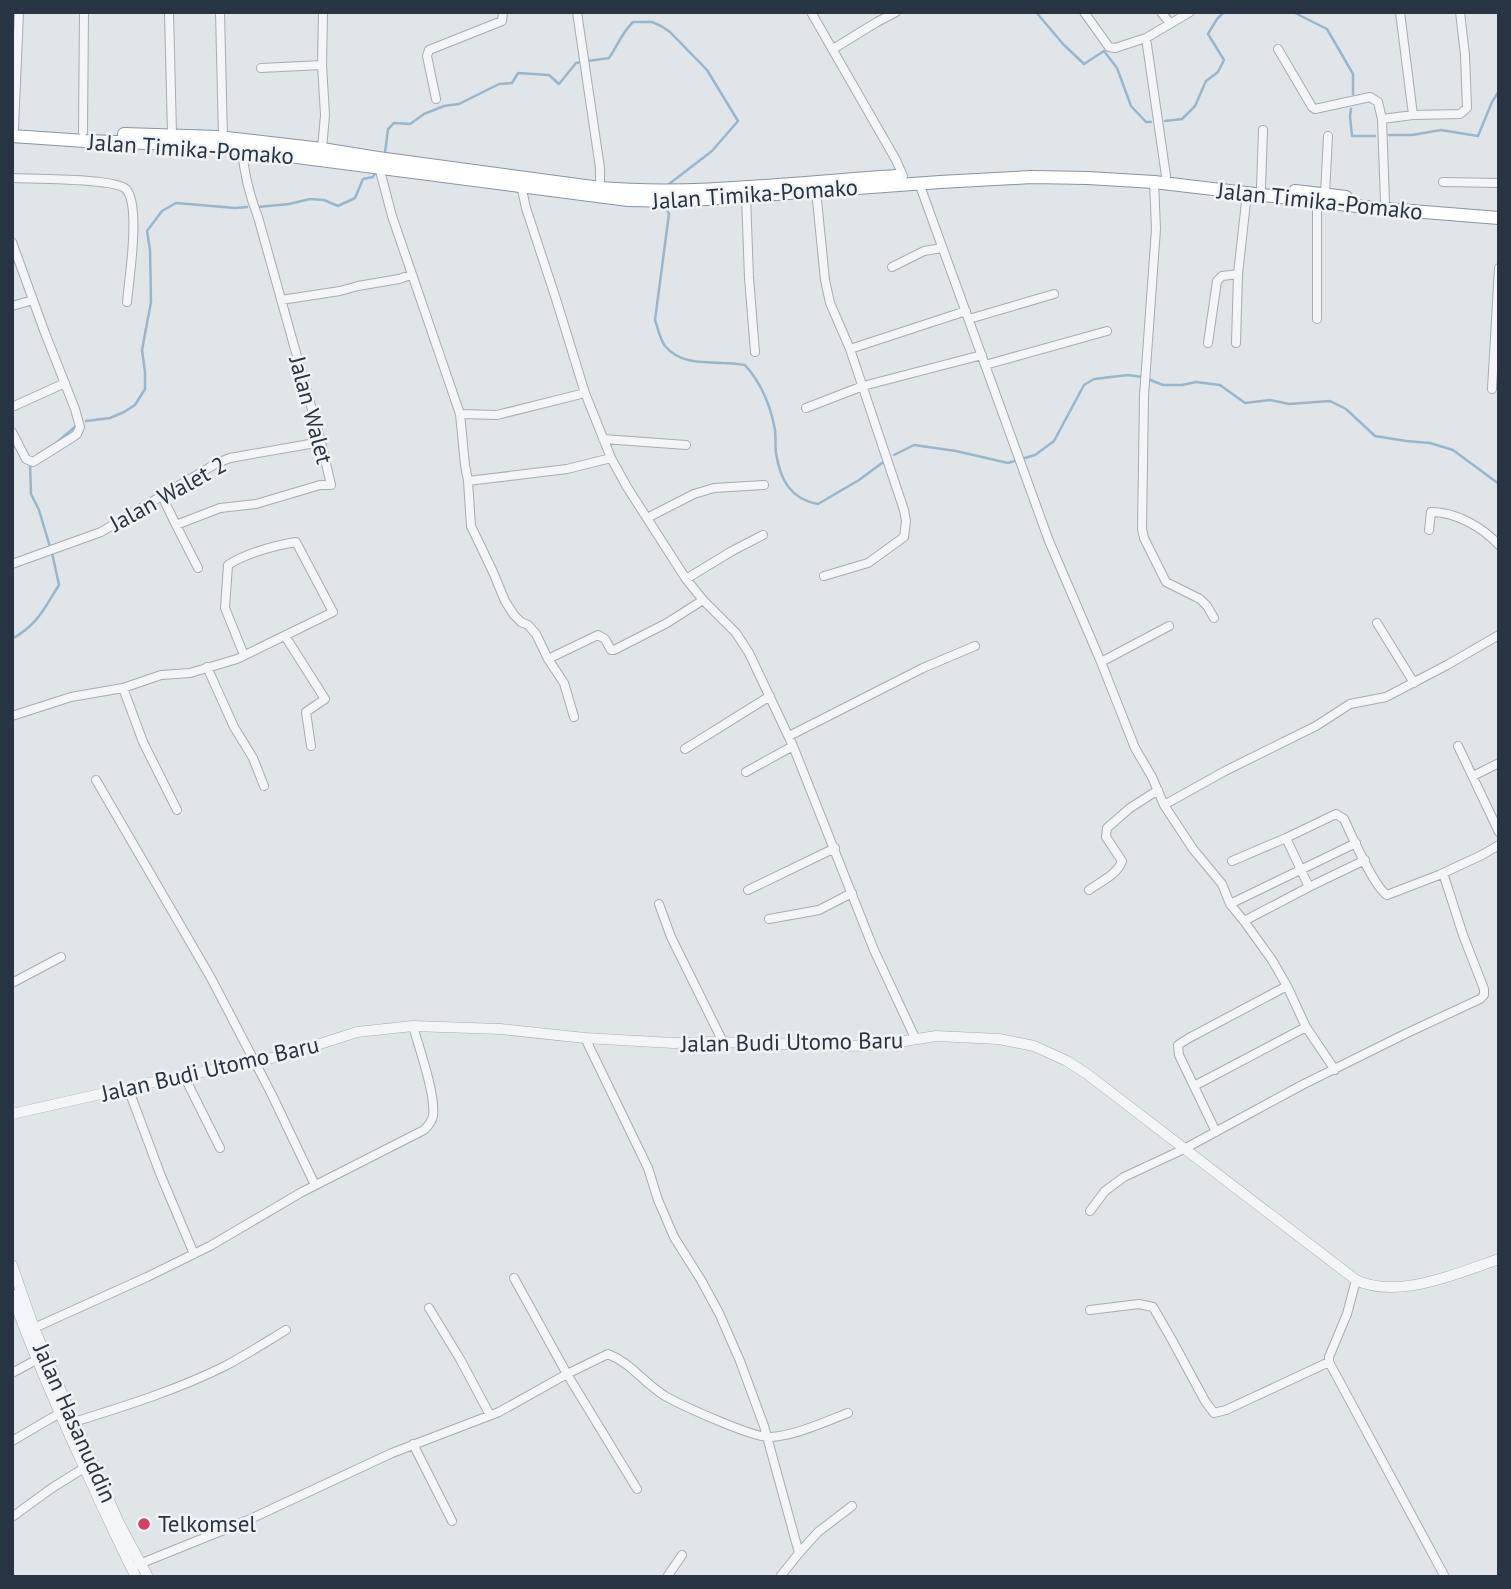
<svg xmlns="http://www.w3.org/2000/svg" width="1511" height="1589" viewBox="0 0 1511 1589" font-family="'PT Sans',sans-serif">
	<style>
		.lines { fill: none; stroke-linecap: round; stroke-linejoin: round }
		.stream { stroke: #9ab6cb; stroke-width: 2.5 }
		.minor-casing { stroke: #a5acb4; stroke-width: 10 }
		.tertiary-casing { stroke: #a5acb4; stroke-width: 11 }
		.trunk-casing { stroke: #8794a1; stroke-width: 14 }
		.minor { stroke: #f3f5f8; stroke-width: 8 }
		.tertiary { stroke: #f3f5f8; stroke-width: 10 }
		.trunk { stroke: #fff; stroke-width: 12 }
		.poi-dot { fill: #d44063; stroke: #f0f4f7; stroke-width: 2.5 }
		.labels { text-anchor: middle; stroke-width: 5; stroke-linejoin: round; paint-order: stroke }
		.street-label { font-size: 23px; fill: #283442; stroke: #f0f4f7 }
		.poi-label { font-size: 23px; fill: #283442; stroke: #f0f4f7; text-anchor: start }
	</style>
	<rect width="100%" height="100%" fill="#e0e5ea"/>
	<g class="lines">
		<path class="stream" d="M1036,12L1063,44L1084,64L1104,51L1117,68L1131,106L1146,122H1151
			M1293,12L1327,29L1353,74V94
			M588,61L609,58C618,45 621,34 633,22H652L661,26L670,32L707,70L738,121L712,151L669,184
			M1351,109L1350,116L1352,136H1375
			M1165,121L1182,119L1195,106L1206,81L1218,72L1224,60L1208,34L1217,19L1224,12
			M1389,135H1412L1441,130L1478,136L1492,102L1499,91
			M385,153L388,129L394,123L410,124L424,114L444,106L459,104L499,84L512,83L518,73L549,75L559,84L576,63L581,62
			M665,206L669,214L655,320C658,329 660,339 665,346C680,364 703,362 723,363C730,363 738,364 745,365C761,383 771,407 775,430C776,438 775,445 776,453C780,479 790,499 818,504L859,480L882,463
			M258,207L289,204L310,199L324,200L338,206L355,198L363,179L373,177L375,173
			M1148,379L1163,385H1182L1196,382L1220,385L1245,403L1270,400L1289,404L1330,401L1346,409L1375,436L1406,441L1430,443L1453,450L1499,484
			M86,421L110,418L124,412L135,405L145,389V372L142,350L151,302L150,250L147,231L162,211L176,203L235,208L247,207
			M37,455L56,443L76,426
			M894,455L914,445L956,451L1008,463L1035,455L1054,441L1084,385L1094,379L1128,375L1142,377
			M30,463L31,494L39,510L50,547
			M12,639C39,623 43,610 59,585L52,553"/>
		<defs>
			<path id="minor" d="M169,12L172,134
				M220,12L223,138
				M577,12L600,168V188
				M811,12L896,160L903,176
				M1084,12L1109,47L1115,48L1146,38
				M1161,12L1170,23
				M1400,12L1413,115
				M833,49L877,22L896,12
				M1278,49L1312,107L1315,109L1370,97L1378,102L1382,119L1385,202
				M261,68L322,65
				M436,99L427,56L429,50L502,21L503,12
				M1382,119L1413,115L1460,114L1467,108L1465,55L1460,12
				M14,128L19,12
				M83,132L84,12
				M322,149L325,115L322,65L323,12
				M379,167L392,216L460,414L465,465L468,481L471,526L493,572L505,601L514,615L521,622L528,625L536,634L548,659L564,683L574,717
				M1166,176L1146,38L1190,12
				M12,178C31,179 115,178 126,189C141,205 129,279 127,302
				M1154,182L1156,229L1144,396L1142,529L1144,538L1166,582L1200,599L1207,606L1214,618
				M1443,182L1499,183
				M919,183L1049,541L1101,662L1135,748L1152,777L1164,805L1193,849L1222,884L1230,904L1244,921L1309,887L1365,860
				M521,185L526,208L556,299L585,393L611,458L627,487L686,579L703,600L736,633L749,653L793,746L874,950L916,1040
				M1261,187L1263,130
				M816,190L825,280L830,303L850,349L904,510L906,521L904,537L868,563L824,576
				M1325,194L1328,136
				M746,196L749,278L755,352
				M1317,202V319
				M12,242L45,333L75,409L80,427L77,434L73,437L33,462L26,459L12,432
				M892,267L924,251L942,248
				M281,300L340,291L358,286L399,279L411,275
				M12,306L33,300
				M969,319L1054,294
				M1208,343L1217,281L1222,276L1238,274
				M1236,343L1238,274L1247,193
				M850,349L966,311
				M985,365L1107,331
				M1492,389L1499,268
				M12,407L65,383
				M806,408L863,386L982,355
				M460,414L497,415L585,393
				M603,439L686,445
				M468,481L567,469L611,458
				M162,496L176,525L220,508L256,504L320,485H331L321,442L258,217C249,194 244,174 242,149
				M647,518L694,494L714,488L764,485
				M176,525L198,568
				M1429,530L1431,512C1456,512 1482,527 1499,545
				M12,564L101,532L217,463L230,458L321,442
				M686,579L732,551L763,535
				M1377,623L1414,683
				M285,636L325,699L306,712L311,746
				M548,659L598,635L605,639L611,650H614L667,623L703,600
				M1101,662L1169,626
				M207,667L234,727L253,758L264,786
				M123,688L143,742L177,810
				M12,716L71,697L123,688L161,675L190,673L237,659L333,612L296,542C276,545 244,554 228,565L225,608L244,655
				M789,736L923,668L975,646
				M1458,746L1499,832
				M685,749L770,696
				M746,772L793,746
				M1473,776L1499,763
				M96,780L211,978L271,1093L315,1185
				M1164,805L1225,771L1316,726L1350,704L1386,697L1447,665L1499,635
				M1286,838L1309,887
				M1232,861L1286,838L1336,814L1344,819C1352,836 1374,887 1387,895L1439,875L1482,855L1499,845
				M748,890L835,848
				M1089,890C1100,882 1118,874 1122,861L1106,837L1107,828L1130,808L1158,790
				M659,904L671,937L723,1042
				M1230,904L1356,843
				M769,919L819,910L852,893
				M1244,921L1272,960L1287,986L1306,1027L1335,1070
				M12,983L61,957
				M585,1038L648,1168L658,1200L674,1237L701,1280L719,1313L740,1361L764,1426L799,1553
				M184,1076L220,1148
				M1194,1086L1306,1027
				M128,1088L161,1176L194,1254
				M1216,1132L1179,1055L1178,1045L1189,1038L1287,986
				M1090,1211L1105,1191L1124,1177L1184,1149L1302,1085L1405,1034L1480,999L1484,995V989L1463,935L1443,873
				M1356,1280L1347,1314L1329,1357V1362L1445,1577
				M429,1308L460,1359L490,1415
				M1090,1310L1139,1304L1153,1307L1172,1340L1205,1401L1214,1413L1226,1410L1329,1362
				M34,1328L147,1277L210,1246L302,1192L424,1130C428,1126 432,1122 433,1116C436,1095 419,1048 413,1026
				M12,1373L36,1360
				M74,1422C125,1406 177,1390 225,1366C246,1355 266,1342 286,1330
				M12,1441L60,1413
				M413,1444L452,1521
				M637,1489L567,1374L608,1354C631,1363 644,1383 665,1396C681,1405 755,1439 771,1437C797,1435 824,1422 848,1413
				M12,1517L52,1488L84,1468
				M137,1565L246,1521L392,1453L499,1412L567,1374L514,1278
				M667,1577L682,1555
				M780,1577L799,1553L818,1532L852,1506"/>
			<path id="tertiary" d="M12,1114L158,1081L286,1055L357,1032L413,1026L500,1029L585,1038L673,1043L716,1042L845,1046L880,1045L936,1036L999,1039L1034,1046L1067,1061L1087,1074L1356,1280C1398,1300 1458,1273 1499,1259
				M12,1265L34,1328L70,1412L119,1523L148,1577
				M12,1294C28,1342 49,1388 69,1434C91,1482 112,1530 136,1577"/>
			<path id="trunk" d="M124,134L218,137L322,149L378,158L600,188C699,196 798,182 897,176
				M12,136L85,141L178,144L228,148L628,200L679,201L940,182L1032,177L1088,178L1154,182L1374,208L1499,218
				M1295,191L1346,197"/>
		</defs>
		<use href="#minor" class="minor-casing"/>
		<use href="#tertiary" class="tertiary-casing"/>
		<use href="#trunk" class="trunk-casing"/>
		<use href="#minor" class="minor"/>
		<use href="#tertiary" class="tertiary"/>
		<use href="#trunk" class="trunk"/>
	</g>
	<circle class="poi-dot" cx="144" cy="1524" r="7"/>
	<g class="labels">
		<g class="street-label">
			<text transform="translate(191 149) rotate(4)" y="8">Jalan Timika-Pomako</text>
			<text transform="translate(755 194) rotate(-4)" y="8">Jalan Timika-Pomako</text>
			<text transform="translate(1320 201) rotate(6)" y="8">Jalan Timika-Pomako</text>
			<text transform="translate(311 410) rotate(75)" y="8">Jalan Walet</text>
			<text transform="translate(168 494) rotate(-29)" y="8">Jalan Walet 2</text>
			<text transform="translate(792 1042) rotate(-1)" y="8">Jalan Budi Utomo Baru</text>
			<text transform="translate(210 1069) rotate(-13)" y="8">Jalan Budi Utomo Baru</text>
			<text transform="translate(75 1423) rotate(66)" y="8">Jalan Hasanuddin</text>
		</g>
		<g class="poi-label">
			<text x="158" y="1532">Telkomsel</text>
		</g>
	</g>
	<rect width="1511" height="1589" fill="none" stroke="#283442" stroke-width="28"/>
</svg>
